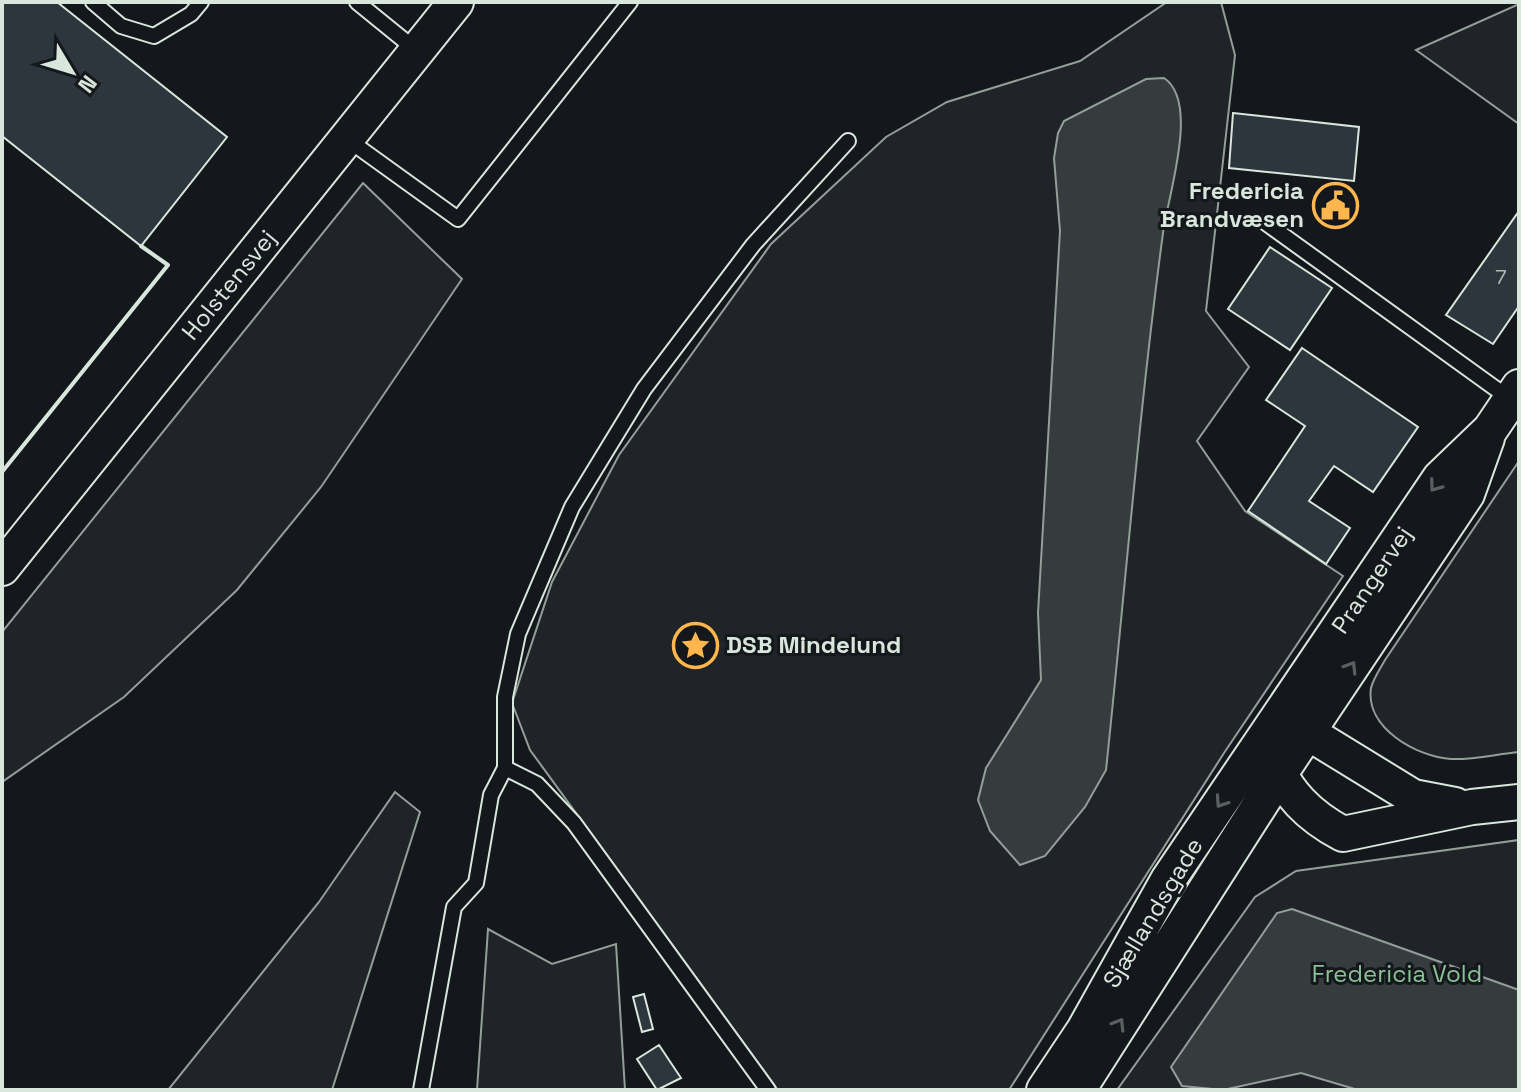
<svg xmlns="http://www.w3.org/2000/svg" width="1521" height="1092" viewBox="0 0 1521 1092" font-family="'Space Grotesk',sans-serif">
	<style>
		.green { fill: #202428; stroke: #939e99; stroke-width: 2 }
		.water { fill: #363b3e; stroke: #939e99; stroke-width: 2 }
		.building { fill: #2c363c; stroke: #d8e6dc; stroke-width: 2 }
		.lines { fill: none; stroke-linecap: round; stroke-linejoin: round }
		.service-casing { stroke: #d8e6dc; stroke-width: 18 }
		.tertiary-casing { stroke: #d8e6dc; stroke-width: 38 }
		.service { stroke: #14181c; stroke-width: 14 }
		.tertiary { stroke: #14181c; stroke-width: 34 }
		.wall { stroke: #d8e6dc; stroke-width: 4 }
		.oneway { stroke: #59605f }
		.labels { text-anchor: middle; stroke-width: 6; stroke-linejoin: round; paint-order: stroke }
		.number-label { font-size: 20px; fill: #adbab4 }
		.poi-label { font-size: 24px; font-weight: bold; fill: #d8e6dc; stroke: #14181c; text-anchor: end }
		.street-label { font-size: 24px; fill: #d8e6dc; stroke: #14181c }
		.park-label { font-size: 24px; fill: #8ac095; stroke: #14181c }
	</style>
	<rect width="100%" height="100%" fill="#14181c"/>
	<path class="green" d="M1167,2H1221L1235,55L1206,311L1249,367L1197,441L1245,511L1343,576L1224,753L1009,1090H778L530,750L512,703L552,582L619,455L771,244L886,137L947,102L1080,61Z
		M1519,4V124L1416,50Z
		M363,183L462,279L321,487L237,590L124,697L2,782V632Z
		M1519,461V752C1497,754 1473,760 1451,759C1417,757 1365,728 1371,688C1373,679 1380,669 1385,660Z
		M395,792L420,812L332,1090H168L319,902Z
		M1519,840V1090H1117L1255,897L1296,871Z
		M488,929L552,964L616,944L625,1090H477Z"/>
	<path class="water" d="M1164,78C1200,102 1168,195 1163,233C1139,411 1125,591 1106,770L1085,807L1045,856L1020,865L990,831L978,800L986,768L1041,680L1038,613L1060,231L1054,158L1058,133L1064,121L1146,79Z
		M1292,909L1519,990V1090H1358L1301,1073L1223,1090L1182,1086L1171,1067L1277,913Z"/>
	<path class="building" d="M2,2H57L227,137L141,246L2,136Z
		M1233,113L1359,127L1354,181L1229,168Z
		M1519,211V306L1493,344L1446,315Z
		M1270,247L1332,288L1290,350L1228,309Z
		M1302,348L1418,427L1373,492L1334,466L1309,501L1350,528L1326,564L1248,511L1305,426L1266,400Z
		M644,994L653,1029L642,1032L633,997Z
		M659,1045L681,1078L657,1090L637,1059Z"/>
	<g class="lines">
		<defs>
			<path id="service" d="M93,2L121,26L154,36L191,14L201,2
				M357,2L416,50
				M347,139L458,219L630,2
				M1266,223L1510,399
				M505,768L537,784L574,823L768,1090
				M421,1090L454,907L476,883L491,795L505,768V697L518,634L572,507L644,389L753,245L848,141"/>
			<path id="tertiary" d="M2,568L456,2
				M1288,735L1307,732L1413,797L1455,805
				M1272,757C1286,793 1309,816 1343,834L1472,807L1519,802
				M1044,1090L1084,1030L1168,880L1440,478L1490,430L1519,387
				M1078,1090L1279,775L1467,494L1487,438"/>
		</defs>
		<use href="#service" class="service-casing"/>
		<use href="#tertiary" class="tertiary-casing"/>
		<use href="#service" class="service"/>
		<use href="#tertiary" class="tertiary"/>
		<path class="wall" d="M2,472L168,265L141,246"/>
	</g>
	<defs><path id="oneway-chevron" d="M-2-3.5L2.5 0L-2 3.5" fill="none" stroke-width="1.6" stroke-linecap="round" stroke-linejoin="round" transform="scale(2)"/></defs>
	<g class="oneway">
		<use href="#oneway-chevron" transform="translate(1435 486) rotate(126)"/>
		<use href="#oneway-chevron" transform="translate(1351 667) rotate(-58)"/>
		<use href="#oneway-chevron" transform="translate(1221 802) rotate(124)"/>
		<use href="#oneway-chevron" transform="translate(1119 1024) rotate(-58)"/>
	</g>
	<defs>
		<symbol id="civic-ring" viewBox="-11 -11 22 22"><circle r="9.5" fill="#14181c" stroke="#ffb74d" stroke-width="1.5"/><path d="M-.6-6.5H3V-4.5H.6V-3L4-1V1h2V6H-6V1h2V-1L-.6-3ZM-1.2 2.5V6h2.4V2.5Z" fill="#ffb74d"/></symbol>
		<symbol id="sight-ring" viewBox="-11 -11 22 22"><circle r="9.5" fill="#14181c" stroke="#ffb74d" stroke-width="1.5"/><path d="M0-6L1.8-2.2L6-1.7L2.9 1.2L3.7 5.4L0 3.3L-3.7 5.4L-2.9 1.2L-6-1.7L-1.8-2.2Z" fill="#ffb74d"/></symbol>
	</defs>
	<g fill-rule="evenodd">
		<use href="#civic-ring" x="1310" y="180" width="51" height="51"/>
		<use href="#sight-ring" x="670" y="620" width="51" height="51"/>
	</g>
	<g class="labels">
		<g class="number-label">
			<text x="1501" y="284">7</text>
		</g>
		<g class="poi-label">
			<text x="1304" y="199">Fredericia<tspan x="1304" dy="28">Brandvæsen</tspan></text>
			<text x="726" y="653" text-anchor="start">DSB Mindelund</text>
		</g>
		<g class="street-label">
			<text transform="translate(229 285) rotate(-51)" y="8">Holstensvej</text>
			<text transform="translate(1372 580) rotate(-56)" y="8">Prangervej</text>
			<text transform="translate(1153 913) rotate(-59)" y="8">Sjællandsgade</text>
		</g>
		<g class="park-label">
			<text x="1397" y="982">Fredericia Vold</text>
		</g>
	</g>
	<rect width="1521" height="1092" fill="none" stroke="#d8e6dc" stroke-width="8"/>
	<g transform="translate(72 72) rotate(128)" stroke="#14181c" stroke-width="6" paint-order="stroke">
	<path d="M0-6L14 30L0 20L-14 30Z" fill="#d8e6dc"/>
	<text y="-12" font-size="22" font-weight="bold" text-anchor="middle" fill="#d8e6dc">N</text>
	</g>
</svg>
